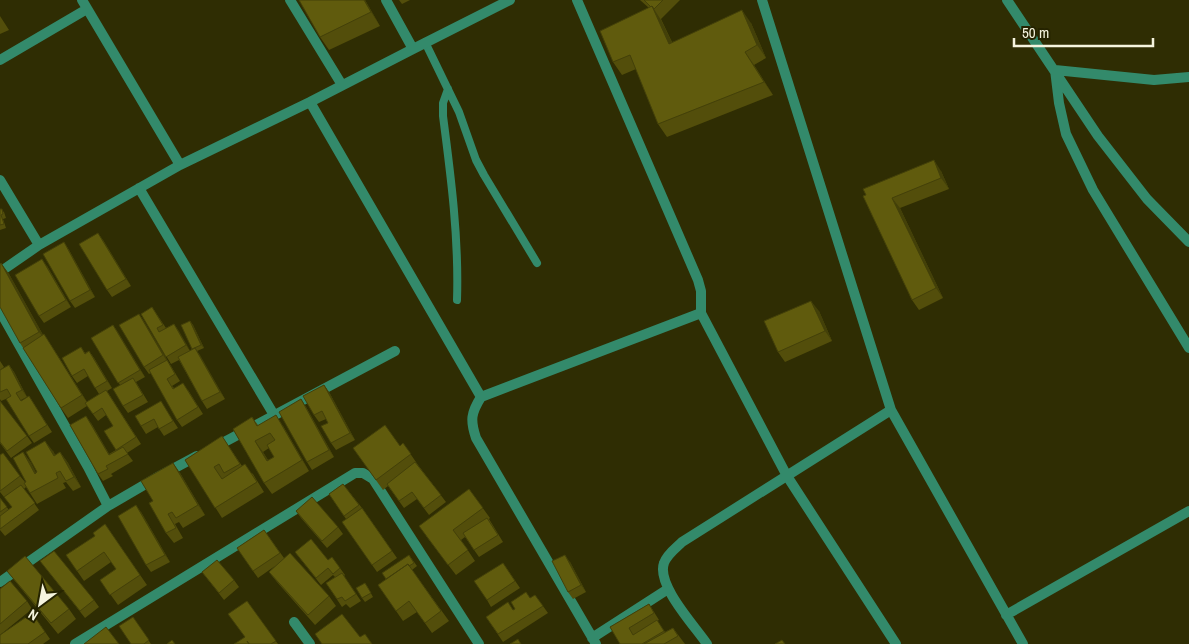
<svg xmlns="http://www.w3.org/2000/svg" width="1189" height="644" viewBox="0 0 1189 644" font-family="'Archivo Narrow',sans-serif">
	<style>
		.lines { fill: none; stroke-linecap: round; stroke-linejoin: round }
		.lane { stroke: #338a6b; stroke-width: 8 }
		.street { stroke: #338a6b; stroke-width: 10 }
		.wall { fill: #534e0b; fill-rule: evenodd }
		.shaded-wall { fill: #434009 }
		.building { fill: #605b0d; stroke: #434009; fill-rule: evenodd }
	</style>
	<rect width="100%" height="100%" fill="#2f2d03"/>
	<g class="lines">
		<path class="lane" d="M425,42L459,112L476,160L484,175L537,263
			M448,89L443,103V116C451,177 459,239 457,300"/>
		<path class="street" d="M82,0L180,165
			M290,0L342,85
			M386,0L413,49
			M577,0L698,280L701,291V313L787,476L896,644
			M762,0L891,410L1023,644
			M1007,0L1098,136L1147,199L1189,242
			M0,60L87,9
			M1189,77L1154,80L1055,70L1059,103L1066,134L1093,190L1189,348
			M310,102L481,397
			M0,180L39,245
			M139,188L274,415
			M0,272L39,245L180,165L310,102L413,49L510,0
			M0,311L88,467L108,506L0,582
			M215,447L395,351
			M108,506L156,478L197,456
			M1006,615L1189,511
			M294,622L310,644
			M592,638L668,589
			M75,644L355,473H363L373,479L479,644
			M596,644L476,438C470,420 471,413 481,397L701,313
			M707,644C695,626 656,585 664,563C667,554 676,548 682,542L891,410"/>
	</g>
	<path class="wall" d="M299,0H365L380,26L329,50L320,37Z
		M399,0H410L402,4Z
		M640,0H680L661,19L672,42L751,23L766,58L754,65L773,95L667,137L658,124L636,69L622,75L613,62L649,8Z
		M0,16L9,30L0,34Z
		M941,171L949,189L900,208L943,298L919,310L912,300L863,196Z
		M0,209L4,212L6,218L3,219L6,228L0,230Z
		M103,240L131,286L112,297L107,290Z
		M64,242L69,250L95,297L75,308L70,301Z
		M1,263L9,274L43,335L51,345L87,402L99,394L88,376L77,383L72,376L81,347L85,353L89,351L94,358L112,388L107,391L141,444L127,453L133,461L111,474L113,476L103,481L98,474L91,423L109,454L116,450L104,431L113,426L106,415L98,421L87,406L68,418L61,408L20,343Z
		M47,266L71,307L44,323L39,316Z
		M152,307L166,328L174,324L190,351L192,349L181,325L190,321L193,325L204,348L197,351L225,399L207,409L202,401L179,360L171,364L141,314Z
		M819,311L832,341L785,362L778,352Z
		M139,314L180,381L172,386L174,388L188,390L203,414L182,427L177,420L151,373L149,374L144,367Z
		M113,325L145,377L136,382L148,402L128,413L123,406L120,385L91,338Z
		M0,361L4,367L0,370L9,365L14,372L27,397L21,400L22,401L29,396L52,432L34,443L29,436L8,398L1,401L0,399Z
		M324,385L329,392L355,440L336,450L331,443L328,423L326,419L319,422L314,415Z
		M301,399L306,407L334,457L312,470L307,462Z
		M165,408L178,428L164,436L158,427L146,434L141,426Z
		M252,417L258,425L283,426L309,471L272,494L264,483L233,429ZM269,448L274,457L268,460L263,452Z
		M27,436L32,443L11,458L0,443Z
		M222,436L242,466L253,474L264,492L222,518L185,460Z
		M403,443L418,465L446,502L429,515L417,499L404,508L388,486L383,490L353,448L400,446Z
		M53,451L55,455L60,452L68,463L81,487L73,491L66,482L63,483L66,488L37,504L26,487L24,489L39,510L5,536L0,530V498L9,510L12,507L0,492V455L20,476L25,482H26L23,452L31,463L36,473Z
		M173,463L180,473L205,515L183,528L179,522L175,524L183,538L174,543L166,533L153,501Z
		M343,484L362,508L397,558L377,572L342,522L346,519L329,494Z
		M469,489L490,518L489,519L503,542L479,557L465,537L461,540L475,561L456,575L426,536Z
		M296,511L338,527L343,534L327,548L301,518Z
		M141,512L170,562L151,572L146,565Z
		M105,524L147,585L118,605L100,580L116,569L111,562L84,581L66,555L95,536Z
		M264,530L284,558L329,596L336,606L315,625L277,582L269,572L275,566L258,578L237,548Z
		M295,552L328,560L340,568L345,575L344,576L361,601L350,608L346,604L342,607L326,583L335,577L333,575L321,585Z
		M409,555L417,566L412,570L449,621L432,633L417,612L403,621L378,585L386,579Z
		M40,561L94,600L99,607L85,618Z
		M570,562L586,592L573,599L568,592Z
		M503,563L520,588L491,607L487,600Z
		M7,571L69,609L76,619L58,634L15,581Z
		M202,572L234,580L239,587L224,600Z
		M367,586L373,597L365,602L362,598Z
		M0,589L27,601L32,609L0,635Z
		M535,595L548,613L503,642L486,617L514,610Z
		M247,601L278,644H249L245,637Z
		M649,604L659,620L657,621L665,632L673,628L685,644H620L610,627Z
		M32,613L50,639L43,644H0Z
		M133,617L151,644H131Z"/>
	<path class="shaded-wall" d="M364,0H365L380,26L371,12Z
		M652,6L661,20L679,57L669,44Z
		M742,10L751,23L766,58L757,45Z
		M745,52L754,65L773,95L764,82Z
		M934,160L941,171L949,189L941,178Z
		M892,198L900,208L943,298L936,288Z
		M98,233L103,240L131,286L126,279Z
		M64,242L69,250L95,297L90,290Z
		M42,259L47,266L71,307L66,300Z
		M1,263L9,274L47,342L39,332Z
		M811,301L819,311L832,341L825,331Z
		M139,314L144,321L180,381L163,355Z
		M190,321L193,325L204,348L201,345Z
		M174,324L179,331L191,352L186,345Z
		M113,325L118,332L145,377L140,370Z
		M44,334L51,345L89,405L82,395Z
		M195,348L200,355L225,399L220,392Z
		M89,351L94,358L112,388L107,381Z
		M9,365L14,372L27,397L22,390Z
		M324,385L329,392L355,440L350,433Z
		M301,399L306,407L334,457L329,450Z
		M276,415L283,426L309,471L302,460Z
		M86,416L91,423L114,462L109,455Z
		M45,441L53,451L61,466L54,456Z
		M255,441L263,452L274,471L267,461Z
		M23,452L31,463L42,484L35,474Z
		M60,452L68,463L81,487L74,477Z
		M173,463L180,473L205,515L198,505Z
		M136,505L141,512L170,562L165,555Z
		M565,555L570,562L586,592L581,585Z"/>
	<path class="building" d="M299,0H364L371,12L320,37Z
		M644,0H663L654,9L652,6L651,7Z
		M652,6L669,44L742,10L757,45L745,52L764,82L658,124L630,55L613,62L600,31Z
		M934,160L941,178L892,198L936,288L912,300L863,196L866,195L863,189Z
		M0,209H2L3,214L1,215L4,224L0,225Z
		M98,233L126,279L107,290L79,244Z
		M64,242L90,290L70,301L43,254Z
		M42,259L66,300L39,316L15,275Z
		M1,263L39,332L20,343L0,307V264Z
		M811,301L825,331L778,352L764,321Z
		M152,307L163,325L157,328L159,332L174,324L186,345L166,357L141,314Z
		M139,314L163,355L144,367L119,325Z
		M190,321L201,345L192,349L181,325Z
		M113,325L140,370L118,383L91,338Z
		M44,334L82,395L61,408L23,348Z
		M81,347L85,354L89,351L107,381L95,388L84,369L72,376L62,358Z
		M195,348L220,392L202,401L178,357Z
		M167,360L175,374L167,379L173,389L183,383L198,407L177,420L149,370Z
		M9,365L22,390L16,393L21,401L29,396L47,425L29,436L6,399L11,396L7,389L0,392V370Z
		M133,378L143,395L123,406L113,389Z
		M324,385L350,433L331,443L321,426L328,423L322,411L314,415L303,396Z
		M106,390L136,437L116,450L104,431L113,426L102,408L93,414L85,403Z
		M301,399L329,450L307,462L279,412Z
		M0,401L27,436L7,451L0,442Z
		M161,401L173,421L159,429L154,419L141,426L135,416Z
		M276,415L302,460L264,483L233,429L252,417L257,426ZM270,433L275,440L267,445L274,457L267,461L255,441Z
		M86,416L109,455L123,447L128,454L106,466L108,469L98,474L70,425Z
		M385,425L400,446L403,443L411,454L376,480L353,448Z
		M222,436L240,464L224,473L219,464L214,467L222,479L245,464L257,482L215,508L185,460Z
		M45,441L54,456L60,452L74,477L66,481L60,471L56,473L58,478L30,493L24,483L26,482L13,458L23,452L35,474L37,472L26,452Z
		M3,453L20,476L0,491V455Z
		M415,462L441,495L424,508L412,492L399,501L387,484Z
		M173,463L198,505L176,518L172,512L168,514L176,528L166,533L149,503L153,501L141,481Z
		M343,484L359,505L344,516L329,494Z
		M21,485L35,503L0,529V516L12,507L4,497Z
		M469,489L483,508L453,530L468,550L448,565L419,526Z
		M312,497L338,527L322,541L296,511Z
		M0,498L7,507L0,512Z
		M136,505L165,555L146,565L118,516Z
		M362,508L392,551L372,565L342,522Z
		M487,518L498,535L474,550L463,533Z
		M105,524L140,575L110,595L100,580L116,569L104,552L77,571L66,555L95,536L93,533Z
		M264,530L280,553L253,571L237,548Z
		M311,539L328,560L332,557L340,568L333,574L328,568L316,578L295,552Z
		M54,551L94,600L80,611L40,561Z
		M290,553L329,596L308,615L269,572Z
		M409,555L414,563L409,566L408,564L386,579L382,573Z
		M565,555L581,585L568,592L552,561Z
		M25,556L69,609L51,623L7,571Z
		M217,560L234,580L219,593L202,572Z
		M503,563L515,581L487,600L474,581Z
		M408,564L441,611L425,623L409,601L396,611L378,585Z
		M342,573L356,594L345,601L342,597L337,599L326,583Z
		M10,581L27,601L0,624V589Z
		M365,583L371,593L362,598L356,588Z
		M526,592L530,598L535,595L543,606L498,634L486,617L508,602L513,610L515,609L511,602Z
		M247,601L276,641L271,644H249L247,641L249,644H234L245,637L228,614Z
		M649,604L654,613L629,628L633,635L657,620L664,631L642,644H620L610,627Z
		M32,613L45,632L28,644H0V635Z
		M342,614L360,637L365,634L372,644H322L315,634Z
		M133,617L149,640L144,644H131L119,626Z
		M106,627L119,644H84Z
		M673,628L678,636L664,644H644Z
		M518,639L521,644H510Z
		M172,640L175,644H167Z
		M782,640L785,644H775Z"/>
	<g transform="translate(40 604) rotate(212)" stroke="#252300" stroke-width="4" paint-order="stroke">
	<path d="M0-4L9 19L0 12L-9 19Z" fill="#f5f4de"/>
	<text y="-8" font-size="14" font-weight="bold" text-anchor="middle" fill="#f5f4de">N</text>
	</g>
	<path d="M1014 38v8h139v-8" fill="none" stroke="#f5f4de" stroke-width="2.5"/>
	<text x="1022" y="38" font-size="15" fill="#f5f4de" stroke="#252300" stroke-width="4" paint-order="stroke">50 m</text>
</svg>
